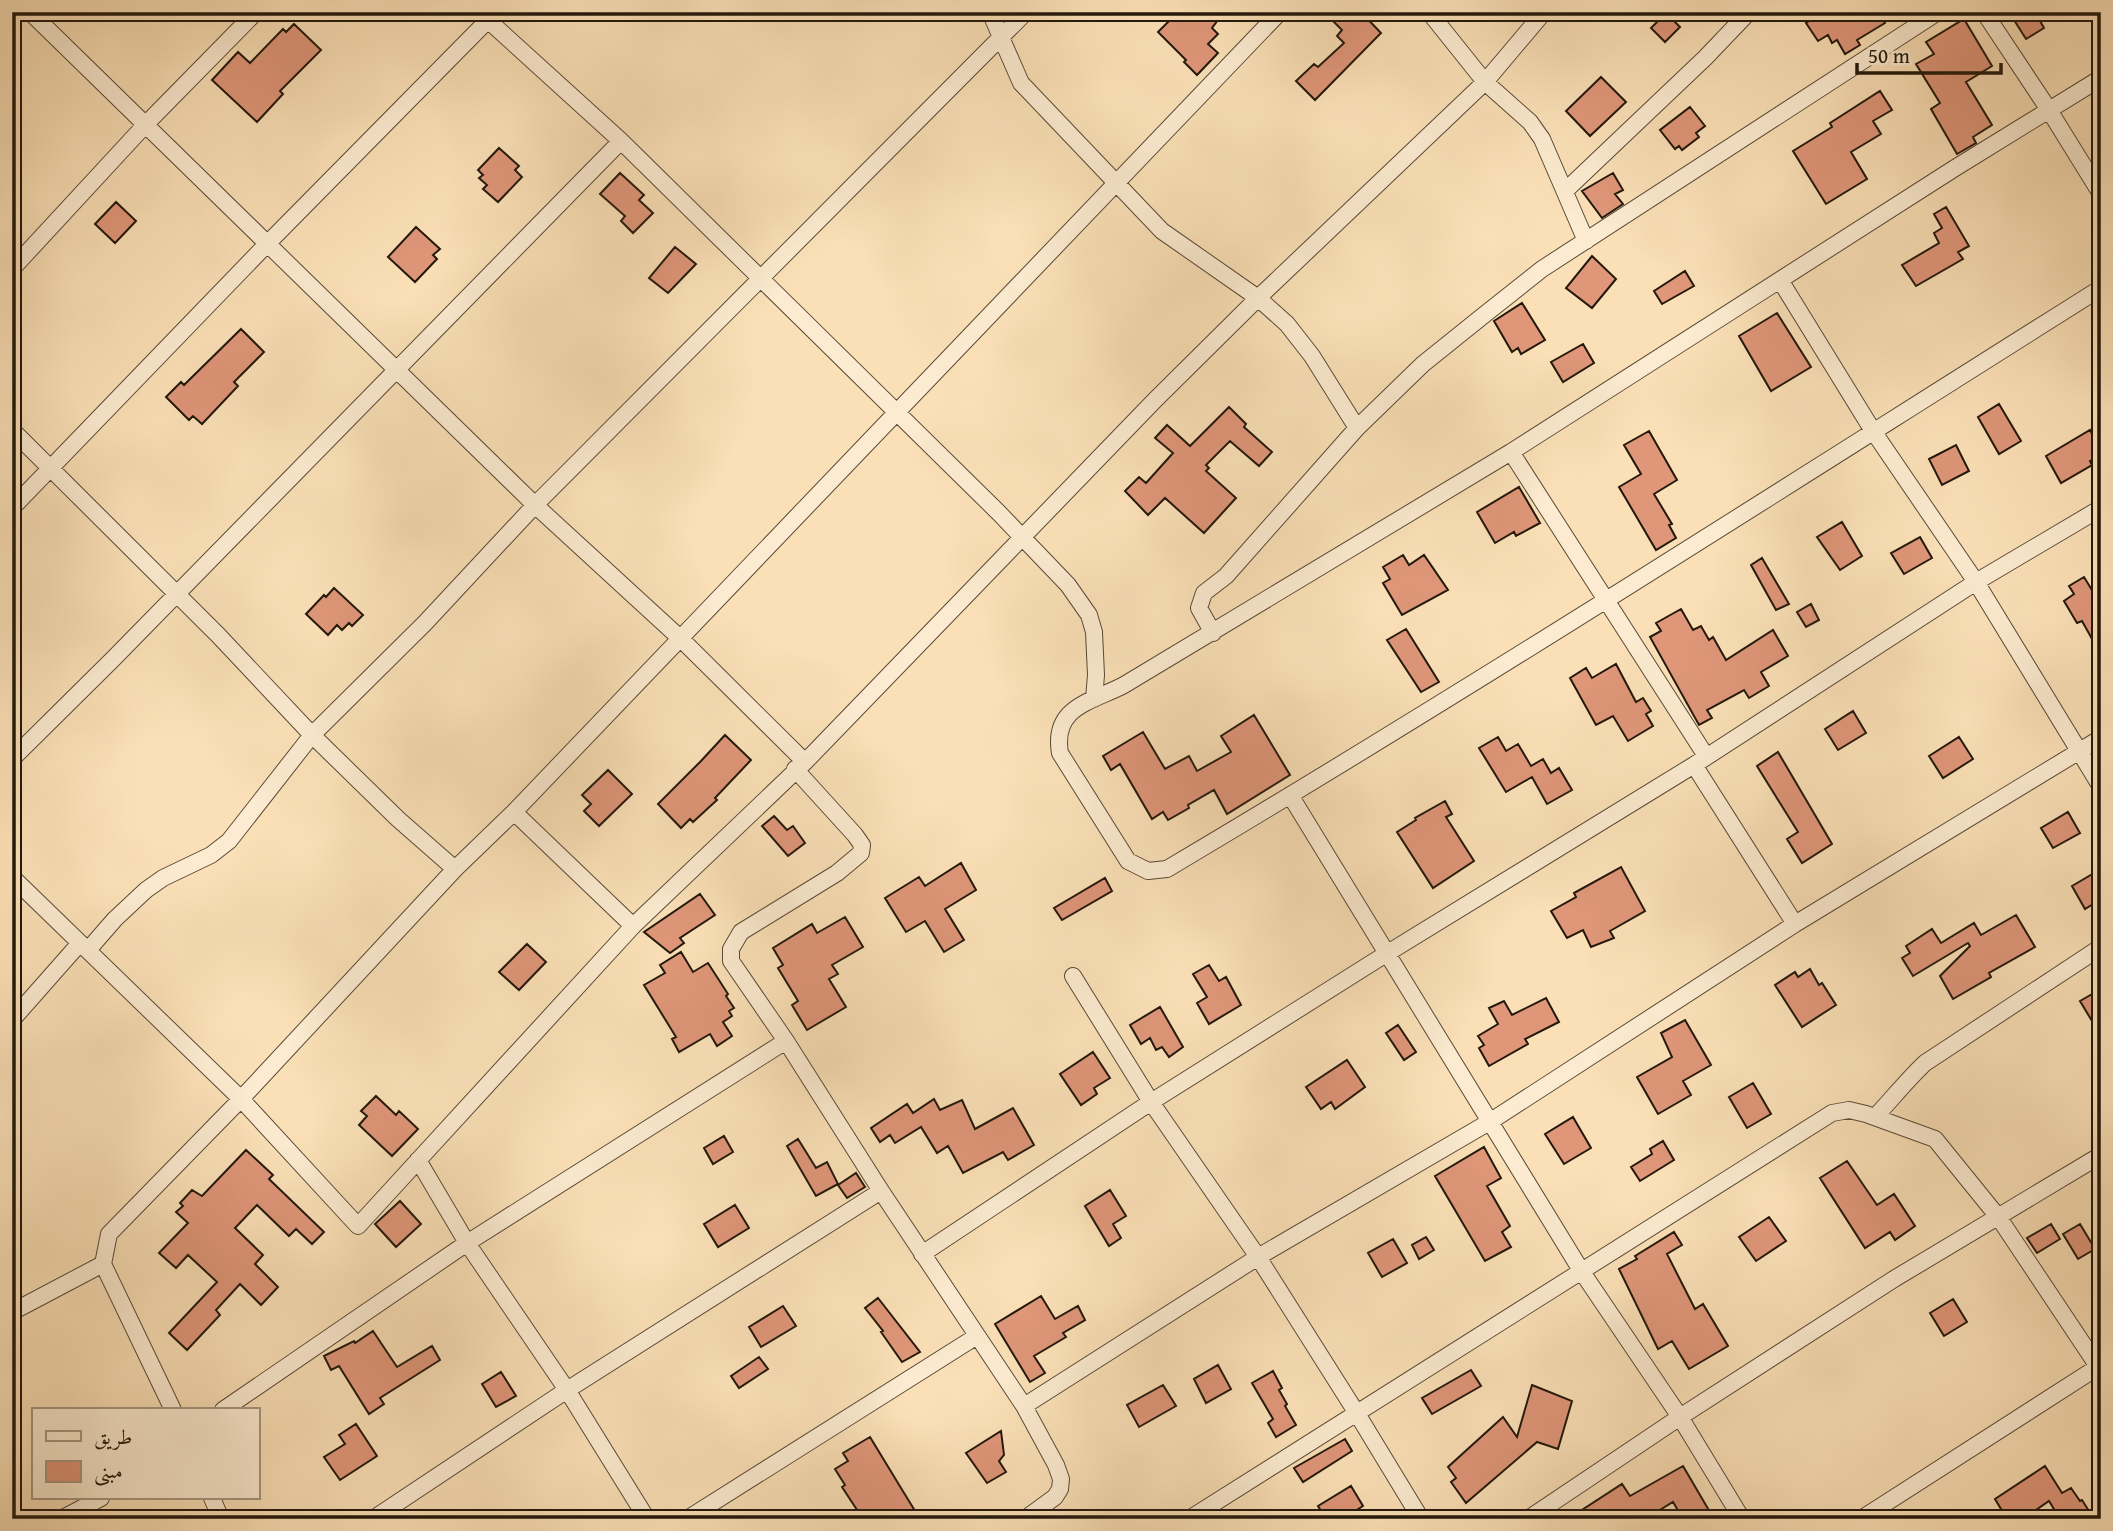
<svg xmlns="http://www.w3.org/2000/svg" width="2113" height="1531" viewBox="0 0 2113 1531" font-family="'Gentium Book Plus',Amiri,serif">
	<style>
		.building { fill: #df9679; stroke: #22180b; stroke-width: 2 }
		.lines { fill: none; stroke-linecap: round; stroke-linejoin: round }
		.minor-casing { stroke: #584a36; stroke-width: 18 }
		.minor { stroke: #fcebd0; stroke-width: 16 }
	</style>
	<rect width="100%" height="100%" fill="#fbe0b7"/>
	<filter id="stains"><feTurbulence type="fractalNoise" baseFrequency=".00286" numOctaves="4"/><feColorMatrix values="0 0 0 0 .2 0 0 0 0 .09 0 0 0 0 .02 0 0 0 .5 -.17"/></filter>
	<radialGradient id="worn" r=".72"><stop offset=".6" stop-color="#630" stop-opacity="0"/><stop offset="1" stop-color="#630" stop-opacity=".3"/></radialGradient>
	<path class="building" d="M1178,12H1224L1212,28L1218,34L1208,44L1218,53L1197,75L1184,62L1186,60L1158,32Z
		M1324,12H1361L1381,33L1315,100L1296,81L1314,64L1318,67L1344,43L1337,36L1342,30Z
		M1823,12H1879L1885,23L1857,40L1860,45L1845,54L1837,40L1832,43L1828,35L1818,41L1806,23Z
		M2009,12H2035L2044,28L2026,39Z
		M1666,13L1680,27L1665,42L1651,28Z
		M1964,19L1992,66L1966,82L1992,125L1973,137L1976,143L1957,154L1931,109L1940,103L1916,64L1934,54L1926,42Z
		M294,24L321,50L280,91L283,94L257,122L212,80L238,52L250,63L283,29L286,32Z
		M1601,77L1626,102L1590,136L1566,111Z
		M1880,91L1892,110L1873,121L1881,134L1851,152L1867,179L1826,204L1793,151L1832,127L1830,123Z
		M1690,107L1705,126L1696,133L1699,137L1682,150L1679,146L1675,149L1660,130Z
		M499,148L519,166L515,170L522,177L498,202L483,189L487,185L479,178L483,175L478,170Z
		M620,173L644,195L639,200L653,213L633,233L621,221L625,216L600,194Z
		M1613,173L1623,190L1615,194L1623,204L1602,218L1582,191Z
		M116,202L136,221L115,243L95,224Z
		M1946,207L1969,246L1958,252L1963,259L1916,286L1902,265L1939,243L1934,233L1942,228L1934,214Z
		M416,227L440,249L433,255L437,259L415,282L388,257Z
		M675,247L696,264L668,293L649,278Z
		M1592,256L1616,279L1592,308L1566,288Z
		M1685,271L1694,286L1662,304L1654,291Z
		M1522,303L1545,340L1521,354L1518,348L1512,352L1494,321Z
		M1777,313L1811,367L1771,391L1739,336Z
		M241,329L264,352L234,382L238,386L202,424L193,416L189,420L166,397L181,382L184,385Z
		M1583,344L1594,363L1563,382L1551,362Z
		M1999,404L2021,441L1999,454L1978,417Z
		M1229,407L1246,424L1244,427L1272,452L1259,466L1230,441L1206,465L1209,468L1206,471L1236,498L1204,533L1165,498L1148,515L1125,491L1139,477L1146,483L1173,453L1155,438L1167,425L1190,446Z
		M2090,430L2101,450V454L2090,461L2092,465L2061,483L2046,456Z
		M1649,431L1677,480L1654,494L1672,524L1669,525L1676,538L1656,550L1619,487L1641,474L1624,445Z
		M1956,445L1969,471L1942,485L1929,459Z
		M1519,487L1540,523L1516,536L1514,532L1495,543L1477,512Z
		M1842,522L1862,556L1840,570L1817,537Z
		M1920,537L1932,558L1904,574L1891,553Z
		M1403,555L1409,565L1424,555L1448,590L1402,615L1383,583L1390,579L1383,567Z
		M1762,558L1789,604L1776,610L1751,565Z
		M2084,577L2101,605V655L2082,621L2077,623L2064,601L2074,594L2069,586Z
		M334,588L363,615L352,626L349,623L342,630L337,625L328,635L306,614L324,595L326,597Z
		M1811,604L1819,620L1806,627L1797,612Z
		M1681,609L1693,630L1701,626L1709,640L1713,637L1726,660L1773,630L1788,656L1761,672L1769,686L1749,698L1744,690L1707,710L1712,718L1699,725L1650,637L1661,631L1656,623Z
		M1406,629L1439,682L1421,692L1387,640Z
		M1616,664L1636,702L1643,698L1651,711L1646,714L1653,726L1628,741L1613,716L1596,725L1570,678L1586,668L1592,678Z
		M1853,711L1866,733L1838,750L1825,729Z
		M1254,715L1290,775L1227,814L1214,790L1188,805L1189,808L1168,820L1163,812L1152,819L1120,764L1111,770L1103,756L1143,732L1165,769L1189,756L1197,771L1231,752L1221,736Z
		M725,735L751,760L715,798L717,800L693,822L690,819L681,828L658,804L701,761Z
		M1498,737L1506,751L1518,744L1531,766L1543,759L1551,773L1559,768L1572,790L1547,804L1532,777L1506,792L1479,748Z
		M1959,737L1973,759L1943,778L1929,756Z
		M1778,752L1832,844L1802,863L1787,839L1798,832L1757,766Z
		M608,770L632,794L599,826L584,811L591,804L582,795Z
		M1445,801L1452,814L1446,817L1474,861L1433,888L1397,832L1416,820L1415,818Z
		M2068,812L2080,833L2053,848L2041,828Z
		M774,816L787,830L793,826L805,843L788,856L762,826Z
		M961,863L976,890L945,909L964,940L944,952L925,921L906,932L885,898L919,877L925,886Z
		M1621,867L1645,911L1610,931L1614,938L1591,947L1583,930L1567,938L1551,911L1576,897L1574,893Z
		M2101,869V899L2085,909L2072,886Z
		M1105,878L1112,891L1062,920L1054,908Z
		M700,894L715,915L680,938L684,943L670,953L644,932Z
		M2016,915L2035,947L1989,973L1991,977L1953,999L1940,976L1970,946L1968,943L1913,976L1902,958L1910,953L1906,946L1932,929L1941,943L1974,923L1981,935Z
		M845,917L863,947L832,965L838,974L829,979L846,1007L807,1030L792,1005L798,1001L778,968L783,965L773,948L812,924L817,933Z
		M527,944L546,962L519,990L499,972Z
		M681,952L693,972L708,963L728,994L726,996L734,1008L729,1011L732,1016L723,1022L732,1036L717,1046L710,1034L679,1052L672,1039L676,1037L644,985L665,973L660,965Z
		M1209,965L1219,981L1226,977L1241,1005L1209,1024L1197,1003L1207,997L1193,974Z
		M1810,969L1819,985L1822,983L1836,1005L1802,1027L1775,985L1795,972L1798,977Z
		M2101,989V1036L2080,1001Z
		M1546,998L1559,1022L1525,1039L1528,1044L1489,1066L1479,1048L1484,1045L1478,1036L1498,1024L1489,1008L1504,1001L1512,1015Z
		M1160,1007L1183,1047L1169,1057L1162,1047L1156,1050L1150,1038L1141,1044L1130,1025Z
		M1685,1020L1711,1065L1683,1081L1691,1095L1658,1114L1637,1077L1672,1057L1661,1033Z
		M1398,1025L1416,1052L1404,1060L1386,1033Z
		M1093,1052L1110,1078L1094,1088L1097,1094L1081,1105L1060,1074Z
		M1347,1060L1365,1087L1335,1109L1331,1102L1321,1109L1306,1087Z
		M1753,1083L1771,1114L1747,1128L1729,1097Z
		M376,1096L396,1115L399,1111L418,1129L392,1156L359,1125L367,1116L361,1111Z
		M934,1099L940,1110L962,1100L975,1129L1013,1108L1034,1145L1008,1160L1003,1152L963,1173L948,1146L937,1153L921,1127L895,1143L890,1135L880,1142L871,1128L907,1104L913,1113Z
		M1573,1117L1591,1148L1564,1164L1545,1134Z
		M724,1136L733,1152L713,1164L704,1148Z
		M798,1139L816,1168L827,1162L838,1184L816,1196L787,1146Z
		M1663,1141L1674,1160L1640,1181L1631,1167L1652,1154L1650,1149Z
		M1484,1147L1501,1178L1487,1186L1510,1226L1502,1232L1511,1247L1485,1261L1435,1176Z
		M246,1150L273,1175L269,1179L324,1232L312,1244L296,1229L289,1236L257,1205L235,1228L263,1255L255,1264L278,1287L261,1305L240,1284L216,1310L220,1315L187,1350L169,1333L217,1282L188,1255L176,1268L159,1253L188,1223L176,1212L183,1206L180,1203L192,1190L202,1196Z
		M1847,1161L1877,1205L1894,1194L1915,1226L1895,1240L1890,1232L1865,1248L1820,1178Z
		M856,1173L865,1187L847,1198L838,1185Z
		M1110,1190L1126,1216L1113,1224L1121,1238L1109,1246L1085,1206Z
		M400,1201L421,1224L396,1247L375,1224Z
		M735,1205L749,1228L718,1247L704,1224Z
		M1769,1217L1786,1241L1756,1261L1739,1237Z
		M2051,1224L2060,1239L2037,1253L2027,1238Z
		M2080,1224L2095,1249L2078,1259L2063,1234Z
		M1674,1232L1682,1245L1667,1254L1695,1309L1703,1304L1728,1346L1689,1369L1672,1341L1658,1349L1619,1269L1637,1259L1635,1256Z
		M1426,1237L1434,1250L1419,1259L1412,1245Z
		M1393,1239L1407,1263L1382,1277L1368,1253Z
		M1041,1296L1055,1319L1078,1306L1085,1320L1063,1333L1066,1337L1034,1356L1045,1373L1030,1382L995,1324Z
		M878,1298L920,1352L902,1362L881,1332L883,1331L865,1308Z
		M1953,1299L1967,1322L1944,1336L1930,1313Z
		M783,1306L796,1326L761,1347L749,1327Z
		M373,1331L397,1367L432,1346L440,1360L380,1398L384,1404L369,1414L339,1366L331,1370L324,1356L354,1341L355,1343Z
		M759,1357L768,1369L739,1388L731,1376Z
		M1218,1365L1231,1389L1206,1403L1194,1379Z
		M1471,1370L1481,1386L1432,1414L1422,1398Z
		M1273,1371L1282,1388L1279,1390L1287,1404L1285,1406L1296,1425L1276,1437L1268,1423L1273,1419L1252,1383Z
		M501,1372L516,1396L496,1407L482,1384Z
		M1163,1385L1176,1406L1139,1427L1127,1405Z
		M1532,1385L1572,1401L1558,1449L1537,1442L1466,1503L1451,1482L1456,1478L1448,1467L1503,1417L1517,1437Z
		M356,1424L377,1456L340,1480L324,1457L345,1444L339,1435Z
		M1001,1431L1004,1455L999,1461L1006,1472L987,1483L966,1453Z
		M870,1437L901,1488L920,1519H863L842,1487L845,1485L835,1469L848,1461L843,1453Z
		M1345,1439L1352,1451L1303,1482L1294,1468Z
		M1683,1466L1714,1519H1683L1673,1502L1645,1519H1568L1622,1484L1630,1496Z
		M2045,1466L2062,1493L2071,1488L2080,1501L2082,1500L2094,1519H2060L2049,1501L2023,1519H2007L1995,1499Z
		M1351,1486L1363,1506L1342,1519H1326L1318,1506Z"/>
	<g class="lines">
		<defs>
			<path id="minor" d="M30,12L535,505L681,639L805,762
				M479,12L621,141L999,513L1068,585L1089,615L1094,632L1096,675L1094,699
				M990,12L1021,83L1162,231L1258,298L1287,324L1312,356L1357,428
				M1429,12L1485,82L1530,122L1542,139L1586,241
				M1984,12L2049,110L2101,194
				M12,19L19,12
				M2101,78L1955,168L1511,452L1124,685C1092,702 1052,706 1060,753L1128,861L1148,871L1167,869C1482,682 1791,483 2101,288
				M1565,191L1705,58L1749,12
				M12,269L146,124L256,12
				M1780,280L1873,431L1976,582L2101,787
				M12,430L218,635L312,735L398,819L455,869
				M1511,452L1706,756
				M12,508L267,244L496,12
				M1213,633L1199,608L1204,593L1226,576L1357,428L1423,364L1484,315L1542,269L1938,12
				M12,759L113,659L621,141
				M1694,765L1795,924
				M795,769L855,835L862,845L861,853L837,873L741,932L731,949V961L786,1041L881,1191L1024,1406L1056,1465L1061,1479L1060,1489L1055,1497L1025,1519
				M1290,795L1582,1272L1680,1417L1742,1519
				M514,812L633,926
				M12,877L241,1099L358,1226L633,926L805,762L1155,400L1258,298L1485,82L1544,12
				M88,950L115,919L146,890L163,878L211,855L229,841L312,735L425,623L535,505L1026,12
				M1073,976L1151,1102L1258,1257L1356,1412L1421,1519
				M12,1020L80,943
				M1875,1117C1892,1099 1907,1080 1925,1063L2101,947
				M418,1160L467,1243L567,1390L647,1519
				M922,1254L1151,1102L1386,954L1694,765L1976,582L2101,508
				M12,1312L103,1264
				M1024,1406L1258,1257L1491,1121L1795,924L2101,738
				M173,1410L103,1264L109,1234L241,1099L455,869L514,812L1280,12
				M223,1410L467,1243L786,1041
				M212,1498L221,1519
				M61,1519L101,1498
				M373,1519L567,1390L881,1191
				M687,1519L977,1336
				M1189,1519L1832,1113L1849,1110L1866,1114L1935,1139L1999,1218L2101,1371
				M1528,1519L1680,1417L1894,1279L2101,1155
				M1861,1519L2101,1365"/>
		</defs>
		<use href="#minor" class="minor-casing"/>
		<use href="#minor" class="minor"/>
	</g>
	<rect width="2113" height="1531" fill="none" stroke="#fbe0b7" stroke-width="42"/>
	<rect x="14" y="14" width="2085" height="1503" fill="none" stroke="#22180b" stroke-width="3.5"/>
	<rect x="21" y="21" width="2071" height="1489" fill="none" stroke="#22180b" stroke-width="2"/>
	<rect x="32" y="1408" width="228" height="91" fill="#fcebd0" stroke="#a59781" stroke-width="2"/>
	<rect x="46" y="1431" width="35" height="10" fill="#fcebd0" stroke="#a59781" stroke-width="2"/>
	<text x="94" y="1444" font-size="21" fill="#22180b">طريق</text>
	<rect x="46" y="1461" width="35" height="21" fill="#df9679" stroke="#a59781" stroke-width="2"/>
	<text x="94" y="1478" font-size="21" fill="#22180b">مبنى</text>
	<path d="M1857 63v10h144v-10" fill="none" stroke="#22180b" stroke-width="3.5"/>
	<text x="1868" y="63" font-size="21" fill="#22180b" stroke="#fcebd0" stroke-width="5" paint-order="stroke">50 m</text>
	<rect width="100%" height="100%" filter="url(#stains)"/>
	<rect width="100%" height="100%" fill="url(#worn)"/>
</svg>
